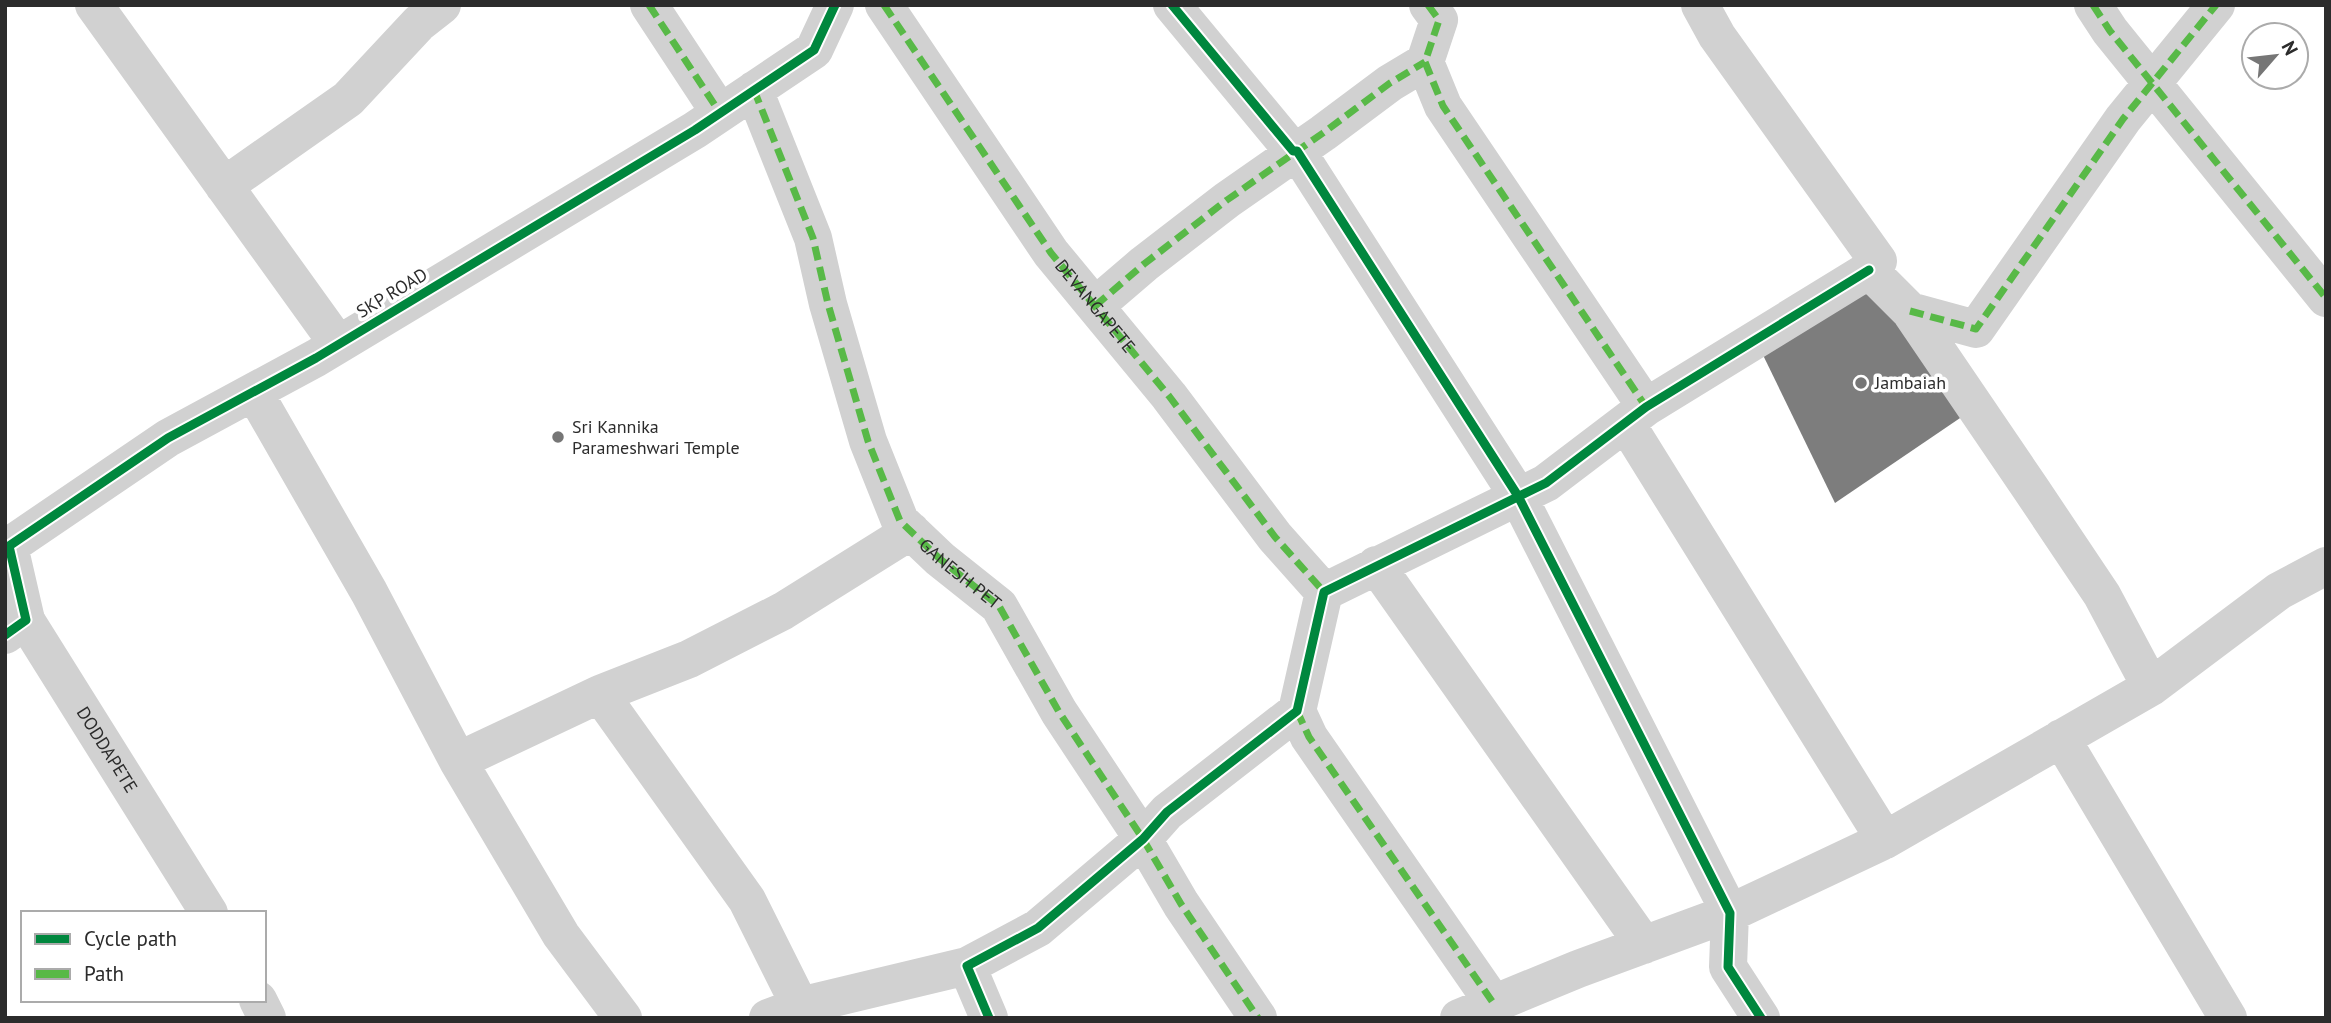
<svg xmlns="http://www.w3.org/2000/svg" width="2331" height="1023" viewBox="0 0 2331 1023" font-family="'PT Sans',sans-serif">
	<style>
		.building { fill: #7d7d7d }
		.lines { fill: none; stroke-linecap: round; stroke-linejoin: round }
		.minor { stroke: #d1d1d1; stroke-width: 38 }
		.tertiary { stroke: #d1d1d1; stroke-width: 38 }
		.quiet { stroke: #58b947; stroke-width: 7; stroke-dasharray: 14 7; stroke-linecap: butt }
		.cycleway-casing { stroke: #fff; stroke-width: 13 }
		.cycleway { stroke: #00873e; stroke-width: 9 }
		.poi-dot { fill: #767676; stroke: #fff; stroke-width: 2.5 }
		.labels { text-anchor: middle; stroke-width: 7; stroke-linejoin: round; paint-order: stroke }
		.street-label { font-size: 18px; fill: #2c2c2c; stroke: #fff }
		.poi-label { font-size: 18px; fill: #2c2c2c; stroke: #fff; text-anchor: start }
	</style>
	<rect width="100%" height="100%" fill="#fff"/>
	<path class="building" d="M1872,284L1966,414L1835,503L1762,353Z"/>
	<g class="lines">
		<path class="minor" d="M94,5L338,344
			M649,5L720,113
			M884,5L1051,253L1169,396L1275,537L1324,592
			M1172,5L1293,151H1297L1518,496L1730,913L1728,967L1761,1018
			M1428,5L1439,20L1425,62L1443,106L1646,407
			M1700,5L1717,36L1878,261L1869,270L1910,311L2031,489L2102,595L2151,687
			M2093,5L2110,31L2326,298
			M754,90L813,238L828,304L868,441L900,521L940,559L999,606L1059,712L1143,839L1181,904L1258,1018
			M224,186L348,99L419,23L442,5
			M1095,306L1144,264L1227,200L1323,133L1390,83L1425,62
			M1910,311L1976,329L2123,119L2216,5
			M254,392L369,592L458,761L561,935L623,1018
			M1626,423L1885,840
			M1376,565L1644,945
			M5,635L26,620L9,546L168,438L316,358L695,130L814,50L835,5
			M600,694L689,659L783,611L911,531
			M1297,711L1309,737L1494,1004
			M2061,738L2228,1018
			M458,761L600,694L747,900L800,1006
			M768,1018L800,1006L967,966
			M989,1018L967,966L1038,928L1143,839L1167,812L1297,711L1324,592L1546,483L1646,407L1869,270
			M1459,1018L1578,969L1730,913L1885,840L2151,687L2279,591L2326,566"/>
		<g class="tertiary">
			<path id="s1" d="M5,587L209,913"/>
			<path d="M258,1000L267,1018"/>
		</g>
		<g class="quiet">
			<path d="M649,5L720,113"/>
			<path id="s2" d="M884,5L1051,253L1169,396L1275,537L1324,592"/>
			<path d="M1428,5L1439,20L1425,62L1443,106L1646,407"/>
			<path d="M2093,5L2110,31L2326,298"/>
			<path id="s3" d="M754,90L813,238L828,304L868,441L900,521L940,559L999,606L1059,712L1143,839L1181,904L1258,1018"/>
			<path d="M1095,306L1144,264L1227,200L1323,133L1390,83L1425,62"/>
			<path d="M1910,311L1976,329L2123,119L2216,5"/>
			<path d="M1297,711L1309,737L1494,1004"/>
		</g>
		<defs>
			<path id="cycleway" d="M1172,5L1293,151H1297L1518,496L1730,913L1728,967L1761,1018
				M5,635L26,620L9,546L168,438L316,358L695,130L814,50L835,5
				M989,1018L967,966L1038,928L1143,839L1167,812L1297,711L1324,592L1546,483L1646,407L1869,270"/>
		</defs>
		<use href="#cycleway" class="cycleway-casing"/>
		<use href="#cycleway" class="cycleway"/>
	</g>
	<g class="poi-dot">
		<circle cx="1861" cy="383" r="7"/>
		<circle cx="558" cy="437" r="7"/>
	</g>
	<g class="labels">
		<g class="street-label">
			<text transform="translate(392 293) rotate(-31)" y="6">SKP ROAD</text>
			<text dy="6" stroke="none"><textPath href="#s2" startOffset="368">DEVANGAPETE</textPath></text>
			<text dy="6" stroke="none"><textPath href="#s3" startOffset="536">GANESH PET</textPath></text>
			<text dy="6" stroke="none"><textPath href="#s1" startOffset="192">DODDAPETE</textPath></text>
		</g>
		<g class="poi-label">
			<text x="1875" y="389">Jambaiah</text>
			<text x="572" y="433">Sri Kannika<tspan x="572" dy="21">Parameshwari Temple</tspan></text>
		</g>
	</g>
	<rect width="2331" height="1023" fill="none" stroke="#2c2c2c" stroke-width="14"/>
	<rect x="21" y="911" width="245" height="91" fill="#ffffff" stroke="#ababab" stroke-width="2"/>
	<rect x="35" y="934" width="35" height="10" fill="#00873e" stroke="#ababab" stroke-width="2"/>
	<text x="84" y="946" font-size="21" fill="#2c2c2c">Cycle path</text>
	<rect x="35" y="969" width="35" height="10" fill="#58b947" stroke="#ababab" stroke-width="2"/>
	<text x="84" y="981" font-size="21" fill="#2c2c2c">Path</text>
	<g transform="translate(2275 56) rotate(62)"><circle r="33" fill="#ffffff" stroke="#ababab" stroke-width="2"/>
	<path d="M0-5L12 26L0 18L-12 26Z" fill="#767676"/>
	<text y="-10" font-size="19" font-weight="bold" text-anchor="middle" fill="#2c2c2c">N</text>
	</g>
</svg>
